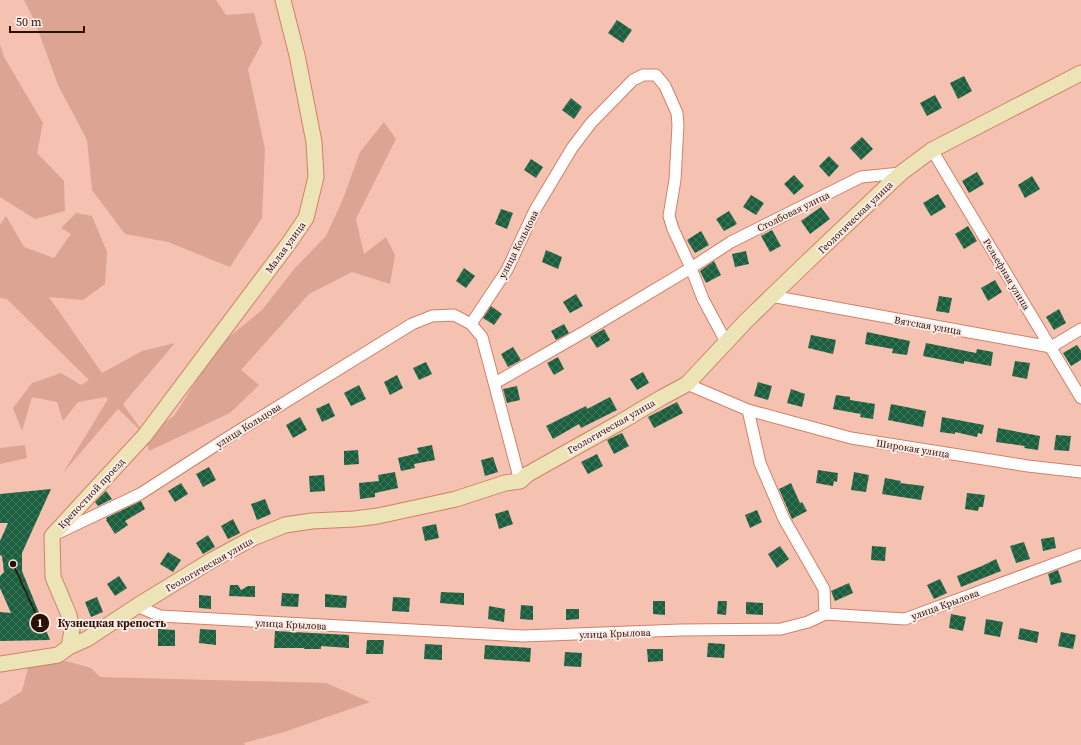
<svg xmlns="http://www.w3.org/2000/svg" width="1081" height="745" viewBox="0 0 1081 745" font-family="'Source Serif 4',serif">
	<style>
		.grass { fill: #dba493 }
		.building { fill: url(#building-cross-hatch) }
		.lines { fill: none; stroke-linecap: round; stroke-linejoin: round }
		.street-casing { stroke: #d08067; stroke-width: 13 }
		.secondary-casing { stroke: #d08067; stroke-width: 17 }
		.street { stroke: #fff; stroke-width: 11 }
		.secondary { stroke: #ece4b6; stroke-width: 15 }
		.labels { text-anchor: middle; stroke-width: 4; stroke-linejoin: round; paint-order: stroke }
		.street-label { font-size: 10px; fill: #2d0f06; stroke: #fdebe6 }
		.leader { fill: none; stroke: #2d0f06; stroke-width: 1.5 }
		.callout-dot { fill: #2d0f06; stroke: #fdebe6; stroke-width: 1.5 }
		.mark-label { font-size: 12px; text-anchor: middle; font-weight: bold; fill: #fff }
		.callout-label { font-size: 11px; text-anchor: middle; font-weight: bold; fill: #2d0f06; stroke: #fdebe6; stroke-width: 4; stroke-linejoin: round; paint-order: stroke }
	</style>
	<defs>
		<pattern id="building-cross-hatch" width="8" height="8" patternUnits="userSpaceOnUse"><rect width="8" height="8" fill="#1a5f3e"/><path d="M0 0l8 8M0 8l8-8" fill="none" stroke="#44755c"/></pattern>
	</defs>
	<rect width="100%" height="100%" fill="#f5c2b1"/>
	<path class="grass" d="M24,0H216L226,15L254,13L262,43L248,69L265,149L262,218L230,267L168,242L125,234L92,190L87,140L58,85L35,22Z
		M0,44L4,57L43,123L37,153L64,181L65,211L35,219L0,197Z
		M384,122L396,139L356,219L364,254L386,237L395,255L390,284L352,272L309,294L241,370L259,385L230,413L149,451L145,435L118,409L63,473L108,399L106,397L78,402L63,421L57,402L32,397L22,431L13,408L32,383L61,373L81,385L89,380L7,299L0,298V225L6,216L24,247L54,258L71,234L61,228L76,213L92,216L107,252L105,284L83,300L49,297L102,373L142,351L175,343L123,404L145,435L174,416L219,345L262,310L295,268L326,236L343,199L360,152Z
		M25,445L27,458L0,464V448Z
		M66,661L91,668L100,677L326,683L370,702L284,732L244,743L245,745H0V705L22,691L28,668Z"/>
	<path class="building" d="M617,20L632,30L623,43L608,33Z
		M964,76L972,91L958,99L950,83Z
		M935,95L942,108L927,116L920,103Z
		M571,98L582,107L574,119L562,110Z
		M862,137L873,149L861,160L850,148Z
		M829,156L839,166L829,177L819,166Z
		M531,159L543,167L536,178L524,170Z
		M977,172L984,184L969,193L962,181Z
		M794,175L804,186L794,195L784,184Z
		M1032,176L1040,189L1025,198L1018,185Z
		M938,194L946,207L931,216L923,203Z
		M751,195L764,203L756,215L743,207Z
		M821,207L830,219L810,234L801,221Z
		M501,209L513,213L507,229L495,224Z
		M729,211L737,224L724,231L716,219Z
		M968,226L977,241L964,249L955,234Z
		M772,230L781,246L770,252L761,236Z
		M701,231L709,245L695,253L687,240Z
		M546,250L562,257L558,269L542,262Z
		M746,251L749,264L735,267L732,254Z
		M714,261L721,275L706,283L700,271Z
		M464,268L475,276L466,288L456,281Z
		M995,280L1002,292L988,301L981,288Z
		M576,294L583,306L570,313L563,302Z
		M939,296L952,298L949,313L936,311Z
		M491,306L502,314L494,325L483,318Z
		M1059,309L1066,323L1054,330L1046,317Z
		M564,324L569,333L556,340L551,331Z
		M604,329L610,340L597,348L590,337Z
		M867,332L910,341L907,355L892,353L893,349L865,344Z
		M811,335L836,340L833,354L808,348Z
		M926,343L976,353L977,349L993,352L991,366L964,361V364L923,356Z
		M1077,345L1081,351V360L1071,366L1063,353Z
		M513,347L521,360L508,367L501,354Z
		M558,357L564,369L554,375L547,363Z
		M1015,361L1030,363L1027,379L1012,376Z
		M426,362L432,374L419,380L413,368Z
		M643,372L649,383L637,390L630,379Z
		M397,375L403,388L390,395L384,382Z
		M758,382L772,386L768,400L754,396Z
		M359,385L366,399L351,406L344,393Z
		M517,386L520,400L507,403L503,389Z
		M791,389L805,394L802,407L787,403Z
		M836,395L850,397V400L875,404L873,419L860,417L861,414L833,409Z
		M610,397L617,410L581,428L579,424L553,439L546,426L586,406L587,409Z
		M677,402L683,413L654,428L648,417Z
		M329,403L335,416L322,422L316,409Z
		M891,404L926,411L923,427L888,420Z
		M300,417L307,430L293,438L286,425Z
		M942,417L984,425L982,434L978,433L977,437L955,432V434L940,432Z
		M998,428L1040,436L1038,450L1024,448L1025,446L996,442Z
		M622,433L629,446L614,454L607,440Z
		M1056,435L1071,436L1069,451L1054,450Z
		M432,445L435,460L414,464L415,468L401,471L398,458L419,453L417,448Z
		M358,450L359,464L344,465V451Z
		M597,454L603,466L588,474L581,462Z
		M493,457L498,472L485,476L481,460Z
		M209,467L216,480L203,487L196,474Z
		M818,470L838,473L837,482L834,481L833,486L816,483Z
		M395,472L398,488L375,493V497L360,499L359,483L379,481L378,475Z
		M854,472L869,475L866,492L851,490Z
		M324,475L325,491L310,492L309,476Z
		M885,478L901,481L900,483L924,486L921,500L882,494Z
		M181,483L188,494L175,502L168,491Z
		M791,483L800,503L802,502L807,511L792,519L779,489Z
		M51,489L22,553V571L50,640L0,641V612L11,613L0,588V576L4,572L2,556L0,555V541L8,523H0V494Z
		M106,491L112,499L98,506L95,502Z
		M967,493L985,495L983,507H979L978,511L965,509Z
		M265,499L271,514L257,520L251,504Z
		M141,501L145,509L125,521L128,525L115,534L106,520H107L106,518Z
		M508,510L513,524L499,529L495,514Z
		M757,510L762,522L750,528L745,515Z
		M233,519L240,533L228,539L221,526Z
		M436,524L439,538L425,541L422,527Z
		M208,535L215,547L203,554L196,543Z
		M1054,537L1056,548L1043,551L1041,539Z
		M1024,542L1030,559L1016,563L1010,546Z
		M780,546L789,559L777,568L768,554Z
		M872,546L886,547L885,561L871,560Z
		M168,552L181,560L173,572L160,564Z
		M996,559L1001,571L961,587L957,576L982,566Z
		M1058,570L1062,582L1051,585L1048,574Z
		M119,576L127,588L115,596L107,584Z
		M940,579L947,593L934,599L927,585Z
		M849,583L853,593L835,601L831,591Z
		M230,585H238L241,590L248,586H255V597L229,596Z
		M441,592L464,593V605L440,603Z
		M282,593L299,594L298,607L281,606Z
		M325,594L347,596L346,608L325,607Z
		M199,595L211,596V609L199,608Z
		M97,597L103,612L91,617L85,602Z
		M393,597L410,598L409,612L392,611Z
		M653,601H665V615L653,614Z
		M718,601H727L726,615L717,614Z
		M746,602L763,603V615L746,614Z
		M521,605L533,606V620L520,619Z
		M489,606L505,609L504,622L488,619Z
		M566,609H579V619L566,620Z
		M951,614L966,617L963,631L949,628Z
		M986,619L1003,622L1000,637L984,634Z
		M1020,628L1039,632L1037,643L1018,639Z
		M158,629L175,630V646H158Z
		M200,629L216,630V645L199,643Z
		M275,631L349,635V648L321,646V649H304V648H274Z
		M1061,632L1076,635L1073,649L1058,646Z
		M367,640H384L383,654H366Z
		M708,643L725,644L724,658L707,657Z
		M425,644L442,645V660L424,659Z
		M485,645L531,648L530,662L484,659Z
		M647,649H663V661L648,662Z
		M565,652L582,653L581,667L564,666Z"/>
	<g class="lines">
		<defs>
			<path id="street" d="M932,150L1081,398
				M771,296L1051,347L1081,329
				M471,324L482,337L520,481
				M495,383L584,332L691,268L731,242L861,177L901,173
				M687,384L748,410L760,463L784,519L824,589L825,614
				M748,410L851,438L1028,466L1081,472
				M58,533L140,494L227,438L412,324L432,316L454,315L471,324L507,270L535,210L572,148L591,123L633,80L643,75H656L665,86L677,113L678,125L675,180L669,216L673,229L691,268L703,299L726,342
				M137,606L160,616L523,636L681,630L781,629L808,622L825,614L905,619L1081,554"/>
			<path id="secondary" d="M69,647L87,639L137,606L212,560L253,538L285,525L312,521L354,519L378,516L456,499L505,483L520,481L528,474L619,423L661,398L687,384L746,321L806,263L901,173L932,150L1081,73
				M0,664L58,655L69,647L72,630L69,615L53,577L52,536L145,435L289,243L306,218L316,177L314,142L297,55L283,0"/>
		</defs>
		<use href="#street" class="street-casing"/>
		<use href="#secondary" class="secondary-casing"/>
		<use href="#street" class="street"/>
		<use href="#secondary" class="secondary"/>
	</g>
	<g class="labels">
		<g class="street-label">
			<text transform="translate(793 211) rotate(-26)" y="4">Столбовая улица</text>
			<text transform="translate(855 217) rotate(-44)" y="4">Геологическая улица</text>
			<text transform="translate(518 244) rotate(-63)" y="4">улица Кольцова</text>
			<text transform="translate(285 247) rotate(-54)" y="4">Малая улица</text>
			<text transform="translate(1007 274) rotate(59)" y="4">Рельефная улица</text>
			<text transform="translate(928 325) rotate(10)" y="4">Вятская улица</text>
			<text transform="translate(248 425) rotate(-32)" y="4">улица Кольцова</text>
			<text transform="translate(611 426) rotate(-30)" y="4">Геологическая улица</text>
			<text transform="translate(913 448) rotate(9)" y="4">Широкая улица</text>
			<text transform="translate(91 493) rotate(-47)" y="4">Крепостной проезд</text>
			<text transform="translate(209 564) rotate(-30)" y="4">Геологическая улица</text>
			<text transform="translate(945 604) rotate(-20)" y="4">улица Крылова</text>
			<text transform="translate(291 624) rotate(3)" y="4">улица Крылова</text>
			<text transform="translate(615 633) rotate(-2)" y="4">улица Крылова</text>
		</g>
	</g>
	<path class="leader" d="M13 564L40 623"/>
	<g class="callout-dot">
		<circle cx="13" cy="564" r="4"/>
		<circle cx="40" cy="623" r="10"/>
	</g>
	<g class="mark-label">
		<text x="40" y="627">1</text>
	</g>
	<g class="callout-label">
		<text x="112" y="627">Кузнецкая крепость</text>
	</g>
	<path d="M10 26v6h74v-6" fill="none" stroke="#2d0f06" stroke-width="2"/>
	<text x="16" y="26" font-size="12" fill="#2d0f06" stroke="#fdebe6" stroke-width="3" paint-order="stroke">50 m</text>
</svg>
